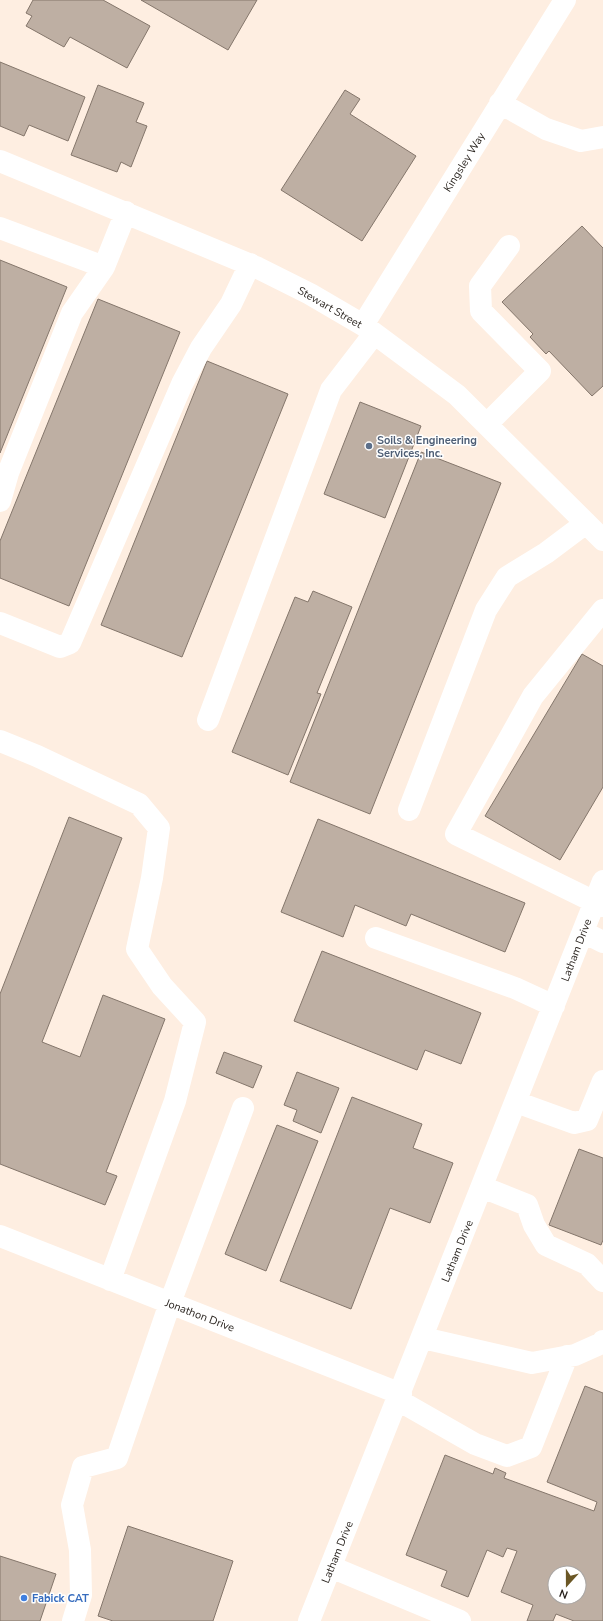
<svg xmlns="http://www.w3.org/2000/svg" width="603" height="1621" viewBox="0 0 603 1621" font-family="'Nunito Sans',sans-serif">
	<style>
		.building { fill: #beafa3; stroke: #84766b; fill-rule: evenodd }
		.lines { fill: none; stroke-linecap: round; stroke-linejoin: round }
		.minor { stroke: #fff; stroke-width: 22 }
		.service-dot { fill: #5c6f8a; stroke: #fff; stroke-width: 1.5 }
		.shop-dot { fill: #3f7fe0; stroke: #fff; stroke-width: 1.5 }
		.labels { text-anchor: middle; stroke-width: 3; stroke-linejoin: round; paint-order: stroke }
		.street-label { font-size: 11px; fill: #251f1a; stroke: #fff }
		.service-label { font-size: 11px; font-weight: bold; fill: #4e5e75; stroke: #fff; text-anchor: start }
		.shop-label { font-size: 11px; font-weight: bold; fill: #366cbe; stroke: #fff; text-anchor: start }
	</style>
	<rect width="100%" height="100%" fill="#feeee1"/>
	<path class="building" d="M33,0H103L150,26L127,68L70,37L64,47L26,26L32,16L26,13Z
		M141,0H257L228,50Z
		M0,62L85,97L68,141L29,125L24,136L0,126Z
		M98,85L144,103L136,122L147,126L131,167L121,162L117,172L71,155Z
		M345,90L360,99L350,114L416,156L362,241L281,190Z
		M582,226L603,248V386L592,396L549,351L546,354L530,337L533,334L502,302Z
		M0,260L67,287L0,453Z
		M98,299L180,332L69,606L0,578V541Z
		M207,361L288,394L182,657L101,625Z
		M360,402L421,426L385,518L324,494Z
		M421,452L501,483L370,814L290,782Z
		M313,591L352,607L317,693L321,694L288,775L232,752L295,597L308,602Z
		M582,654L603,666V787L560,860L485,816Z
		M69,817L122,838L42,1042L80,1057L103,995L165,1019L106,1172L117,1176L105,1205L0,1164V994Z
		M318,819L525,903L505,952L411,914L406,926L355,905L343,937L281,912Z
		M322,951L481,1013L461,1064L425,1050L417,1070L294,1021Z
		M224,1052L262,1066L253,1088L216,1073Z
		M297,1072L339,1088L321,1133L293,1121L297,1110L284,1105Z
		M352,1097L422,1124L413,1148L453,1163L430,1223L390,1208L351,1309L280,1281Z
		M277,1125L318,1141L266,1271L225,1254Z
		M579,1149L603,1158V1240L601,1245L549,1225Z
		M585,1386L603,1393V1621H574L556,1614L553,1621H527L533,1605L501,1592L517,1551L507,1548L503,1557L487,1550L468,1597L441,1586L447,1571L406,1555L445,1455L493,1474L495,1468L506,1473L504,1478L594,1511L597,1502L547,1482ZM555,1573H579V1597H555Z
		M128,1526L233,1561L213,1621H113L98,1616Z
		M0,1556L56,1574L40,1621H0Z"/>
	<g class="lines">
		<path class="minor" d="M500,103L546,129L581,141L603,137
			M0,161L258,268L310,294L363,325L457,395L603,540
			M0,228L104,267L126,212
			M363,325L565,0
			M487,424L540,371L481,311L480,286L509,246
			M0,501L8,473L72,313L104,267
			M603,610L533,696L456,834L603,906
			M0,623L60,647L70,643L182,384L201,348L231,304L250,264
			M208,720L331,390L374,334
			M0,741L37,756L139,804L159,828L152,878L137,949L162,986L195,1022L175,1101L110,1280
			M409,810L486,610L507,577L546,553L586,523
			M583,932L603,942
			M376,938L515,988L554,1006
			M516,1102L574,1123L587,1120L603,1081
			M482,1187L527,1205L534,1225L546,1245L587,1264L603,1281
			M0,1236L401,1394
			M423,1338L532,1363L575,1355L602,1343L603,1341
			M398,1400L475,1444L507,1456L531,1447L567,1356
			M331,1567L460,1621
			M73,1621L81,1595L80,1550L72,1505L83,1467L117,1458L170,1303L243,1108
			M309,1621L603,881"/>
	</g>
	<circle class="service-dot" cx="369" cy="446" r="4"/>
	<circle class="shop-dot" cx="24" cy="1598" r="4"/>
	<g class="labels">
		<g class="street-label">
			<text transform="translate(464 162) rotate(-58)" y="4">Kingsley Way</text>
			<text transform="translate(330 307) rotate(30)" y="4">Stewart Street</text>
			<text transform="translate(576 950) rotate(-69)" y="4">Latham Drive</text>
			<text transform="translate(457 1251) rotate(-68)" y="4">Latham Drive</text>
			<text transform="translate(200 1315) rotate(21)" y="4">Jonathon Drive</text>
			<text transform="translate(337 1552) rotate(-68)" y="4">Latham Drive</text>
		</g>
		<g class="service-label">
			<text x="377" y="444">Soils &amp; Engineering<tspan x="377" dy="13">Services, Inc.</tspan></text>
		</g>
		<g class="shop-label">
			<text x="32" y="1602">Fabick CAT</text>
		</g>
	</g>
	<g transform="translate(567 1585) rotate(201)"><circle r="19" fill="#ffffff" stroke="#a8a5a3"/>
	<path d="M0-3L7 15L0 10L-7 15Z" fill="#6b5725"/>
	<text y="-6" font-size="11" font-weight="bold" text-anchor="middle" fill="#251f1a">N</text>
	</g>
</svg>
